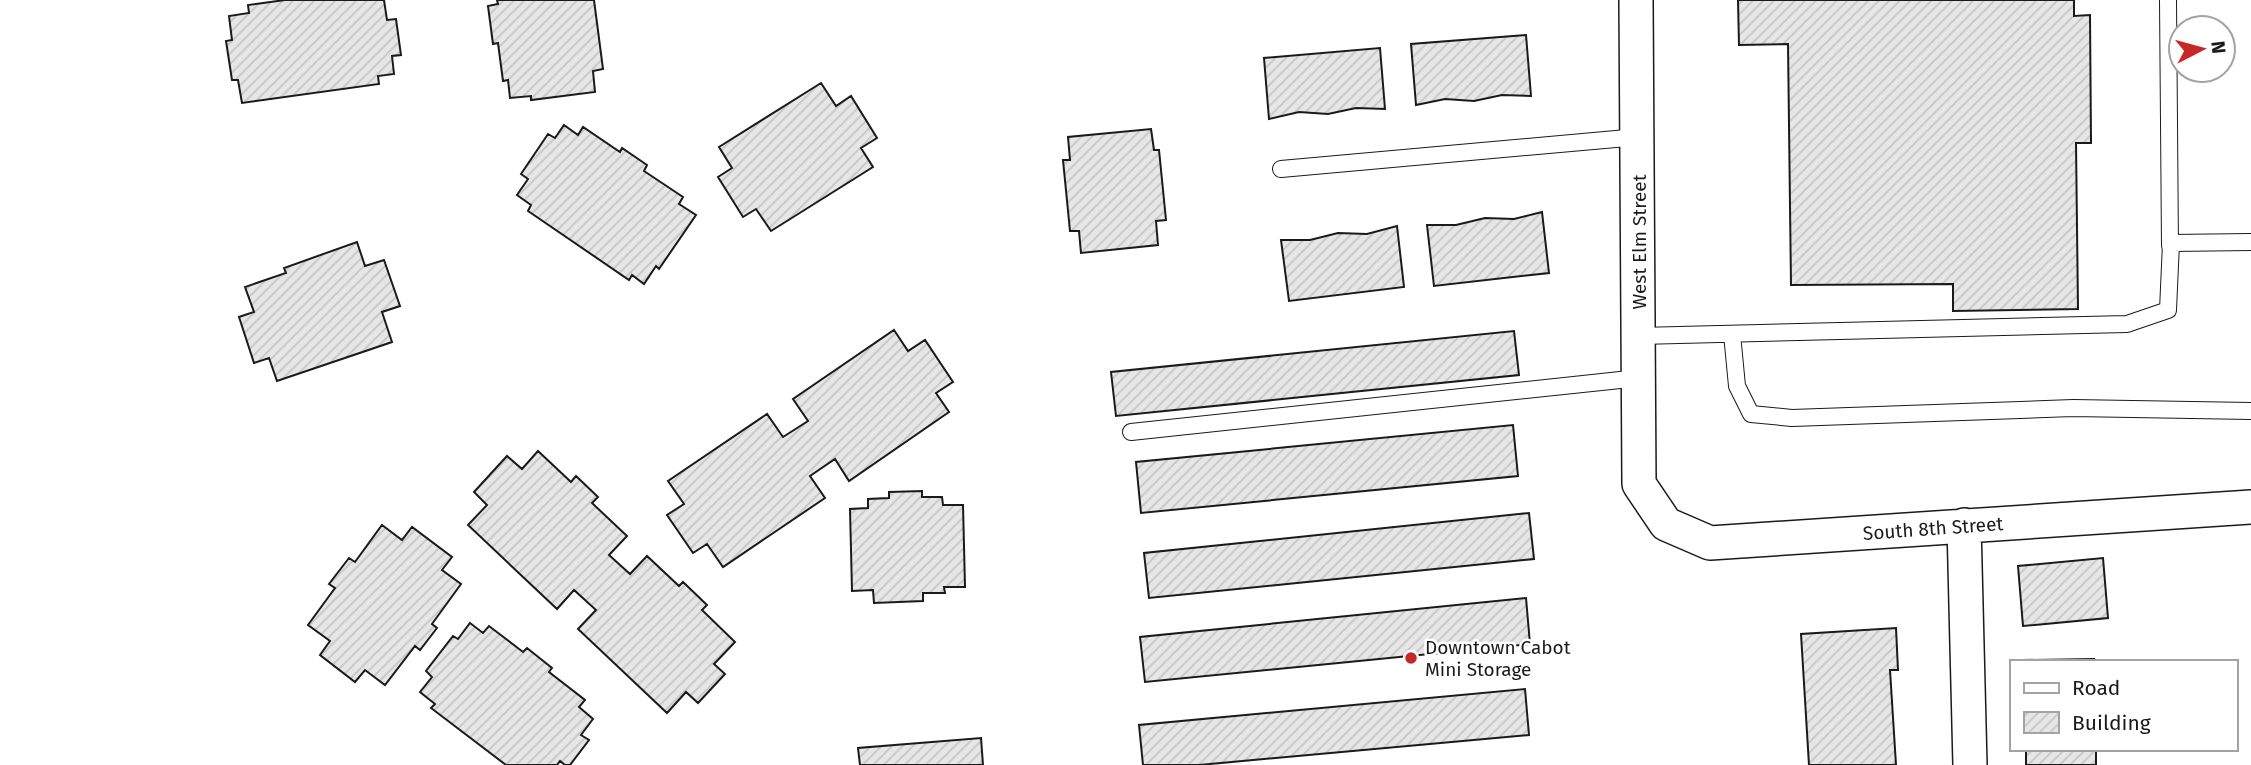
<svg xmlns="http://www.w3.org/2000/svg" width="2251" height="765" viewBox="0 0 2251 765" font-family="'Fira Sans',sans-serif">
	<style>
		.building { fill: url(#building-hatch); stroke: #1a1a1a; stroke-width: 2 }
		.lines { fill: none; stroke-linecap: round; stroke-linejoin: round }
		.lane-casing { stroke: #1a1a1a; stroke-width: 18 }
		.street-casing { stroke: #1a1a1a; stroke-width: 36 }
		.lane { stroke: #fff; stroke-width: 16 }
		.street { stroke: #fff; stroke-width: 33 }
		.poi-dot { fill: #c62828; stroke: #fff; stroke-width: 2.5 }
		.labels { text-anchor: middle; stroke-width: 5; stroke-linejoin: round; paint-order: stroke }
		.street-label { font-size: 19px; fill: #1a1a1a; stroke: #fff }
		.poi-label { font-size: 19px; fill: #1a1a1a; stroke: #fff; text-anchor: start }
	</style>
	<defs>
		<pattern id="building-hatch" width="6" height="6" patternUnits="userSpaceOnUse" patternTransform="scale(1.75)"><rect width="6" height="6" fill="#e6e6e6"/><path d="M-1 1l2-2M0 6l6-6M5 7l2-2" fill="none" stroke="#c5c5c5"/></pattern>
	</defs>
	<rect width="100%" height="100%" fill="#fff"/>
	<path class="building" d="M285,0H384L387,20L396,19L401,55L392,56L394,74L378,76L379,84L242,103L238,80H232L226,41L232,40L229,16L249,13L248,5Z
		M497,0H594L603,69L593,71L595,92L531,100V96L510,98L508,80L503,81L498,43L493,44L488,6L498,4Z
		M1738,0H2074V16L2090,15L2091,143H2076L2078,309L1953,311V284L1791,285L1788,44L1739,45Z
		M1526,35L1531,96L1502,95L1474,101L1445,99L1416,105L1411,44Z
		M1380,48L1385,109L1356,108L1328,114L1299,112L1269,119L1264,58Z
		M821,83L836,106L851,96L877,138L861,148L873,167L771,231L756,209L743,217L718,177L732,168L719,147Z
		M564,125L578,135L583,127L620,152L622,148L647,165L644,171L683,197L679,204L696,215L659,269L656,266L644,284L632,275L629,280L528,211L531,205L517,195L528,179L521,174L548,134L555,138Z
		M1151,129L1154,150H1159L1166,220L1156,221L1158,245L1081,253L1079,231H1070L1063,160H1070L1068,137Z
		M1542,212L1549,273L1434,286L1427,225H1456L1485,218L1514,219Z
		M1397,226L1404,287L1289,301L1281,240H1310L1338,233L1367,234Z
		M357,242L365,266L384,260L400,306L382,312L392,342L277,381L269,358L254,363L239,317L254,312L245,287L286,273L284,268Z
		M894,330L908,351L925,340L953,382L936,393L949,412L849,481L835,459L810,476L825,498L723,567L707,544L693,553L667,515L684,504L668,481L767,414L783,437L808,421L793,399Z
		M1514,331L1519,375L1116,416L1111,372Z
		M1513,425L1518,476L1141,513L1136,462Z
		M538,451L571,482L576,476L598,497L592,503L627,536L609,555L630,574L647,556L679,586L683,582L707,605L702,610L735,642L714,664L725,674L698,703L686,692L667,713L578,629L596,610L574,590L557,609L468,525L487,505L474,492L507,456L522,469Z
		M922,491V497H942L943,505H963L965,587H944L945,593H923V601L874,603L873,590L852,591L850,509L868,508V499L889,498V492Z
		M1529,513L1534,559L1149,598L1144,553Z
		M382,525L402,540L412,527L452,557L442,570L461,584L432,624L437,628L420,650L415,646L385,685L365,670L355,682L320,655L330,641L308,625L335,588L329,584L349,558L355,562Z
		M2103,558L2108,618L2023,626L2018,566Z
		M1526,598L1530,644L1145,682L1140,637Z
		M470,623L483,633L489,626L523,652L527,648L552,668L549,672L585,700L579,707L593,719L581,735L589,740L570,765H565L560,761L557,765H506L431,708L435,704L420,692L432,677L426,671L453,636L458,639Z
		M1896,628L1898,670H1890L1896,765H1809L1801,634Z
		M2094,659V662H2024V660Z
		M1525,689L1529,735L1199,765H1143L1139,725Z
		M981,738L983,765H860L858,748Z
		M2026,749H2096V765H2026Z"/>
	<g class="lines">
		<defs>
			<path id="lane" d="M2168,0L2170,246L2171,243L2251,242
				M1281,169L1638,137
				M1732,334L1737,386L1751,414L1792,418L2073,408L2251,411
				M1639,336L2127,324L2168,310L2171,243
				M1131,432L1639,378"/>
			<path id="street" d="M1636,0L1639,484L1666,524L1710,543L2251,507
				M1964,525L1970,765"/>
		</defs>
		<use href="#lane" class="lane-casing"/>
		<use href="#street" class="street-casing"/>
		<use href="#lane" class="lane"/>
		<use href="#street" class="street"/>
	</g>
	<circle class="poi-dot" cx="1411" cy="658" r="7"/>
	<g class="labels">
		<g class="street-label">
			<text transform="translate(1639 242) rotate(-90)" y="7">West Elm Street</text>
			<text transform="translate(1933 528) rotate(-4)" y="7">South 8th Street</text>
		</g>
		<g class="poi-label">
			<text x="1425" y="654">Downtown Cabot<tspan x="1425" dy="22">Mini Storage</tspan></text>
		</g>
	</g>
	<rect x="2010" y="660" width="228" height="91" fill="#ffffff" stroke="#a3a3a3" stroke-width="2"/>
	<rect x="2024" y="683" width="35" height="10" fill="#ffffff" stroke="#a3a3a3" stroke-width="2"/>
	<text x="2072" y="695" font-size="21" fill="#1a1a1a">Road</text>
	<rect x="2024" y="712" width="35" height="21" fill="url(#building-hatch)" stroke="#a3a3a3" stroke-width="2"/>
	<text x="2072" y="730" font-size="21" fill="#1a1a1a">Building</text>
	<g transform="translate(2202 49) rotate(84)"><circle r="33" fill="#ffffff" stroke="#a3a3a3" stroke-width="2"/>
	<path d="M0-5L12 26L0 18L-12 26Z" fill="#c62828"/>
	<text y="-10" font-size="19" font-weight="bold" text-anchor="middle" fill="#1a1a1a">N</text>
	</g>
</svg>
